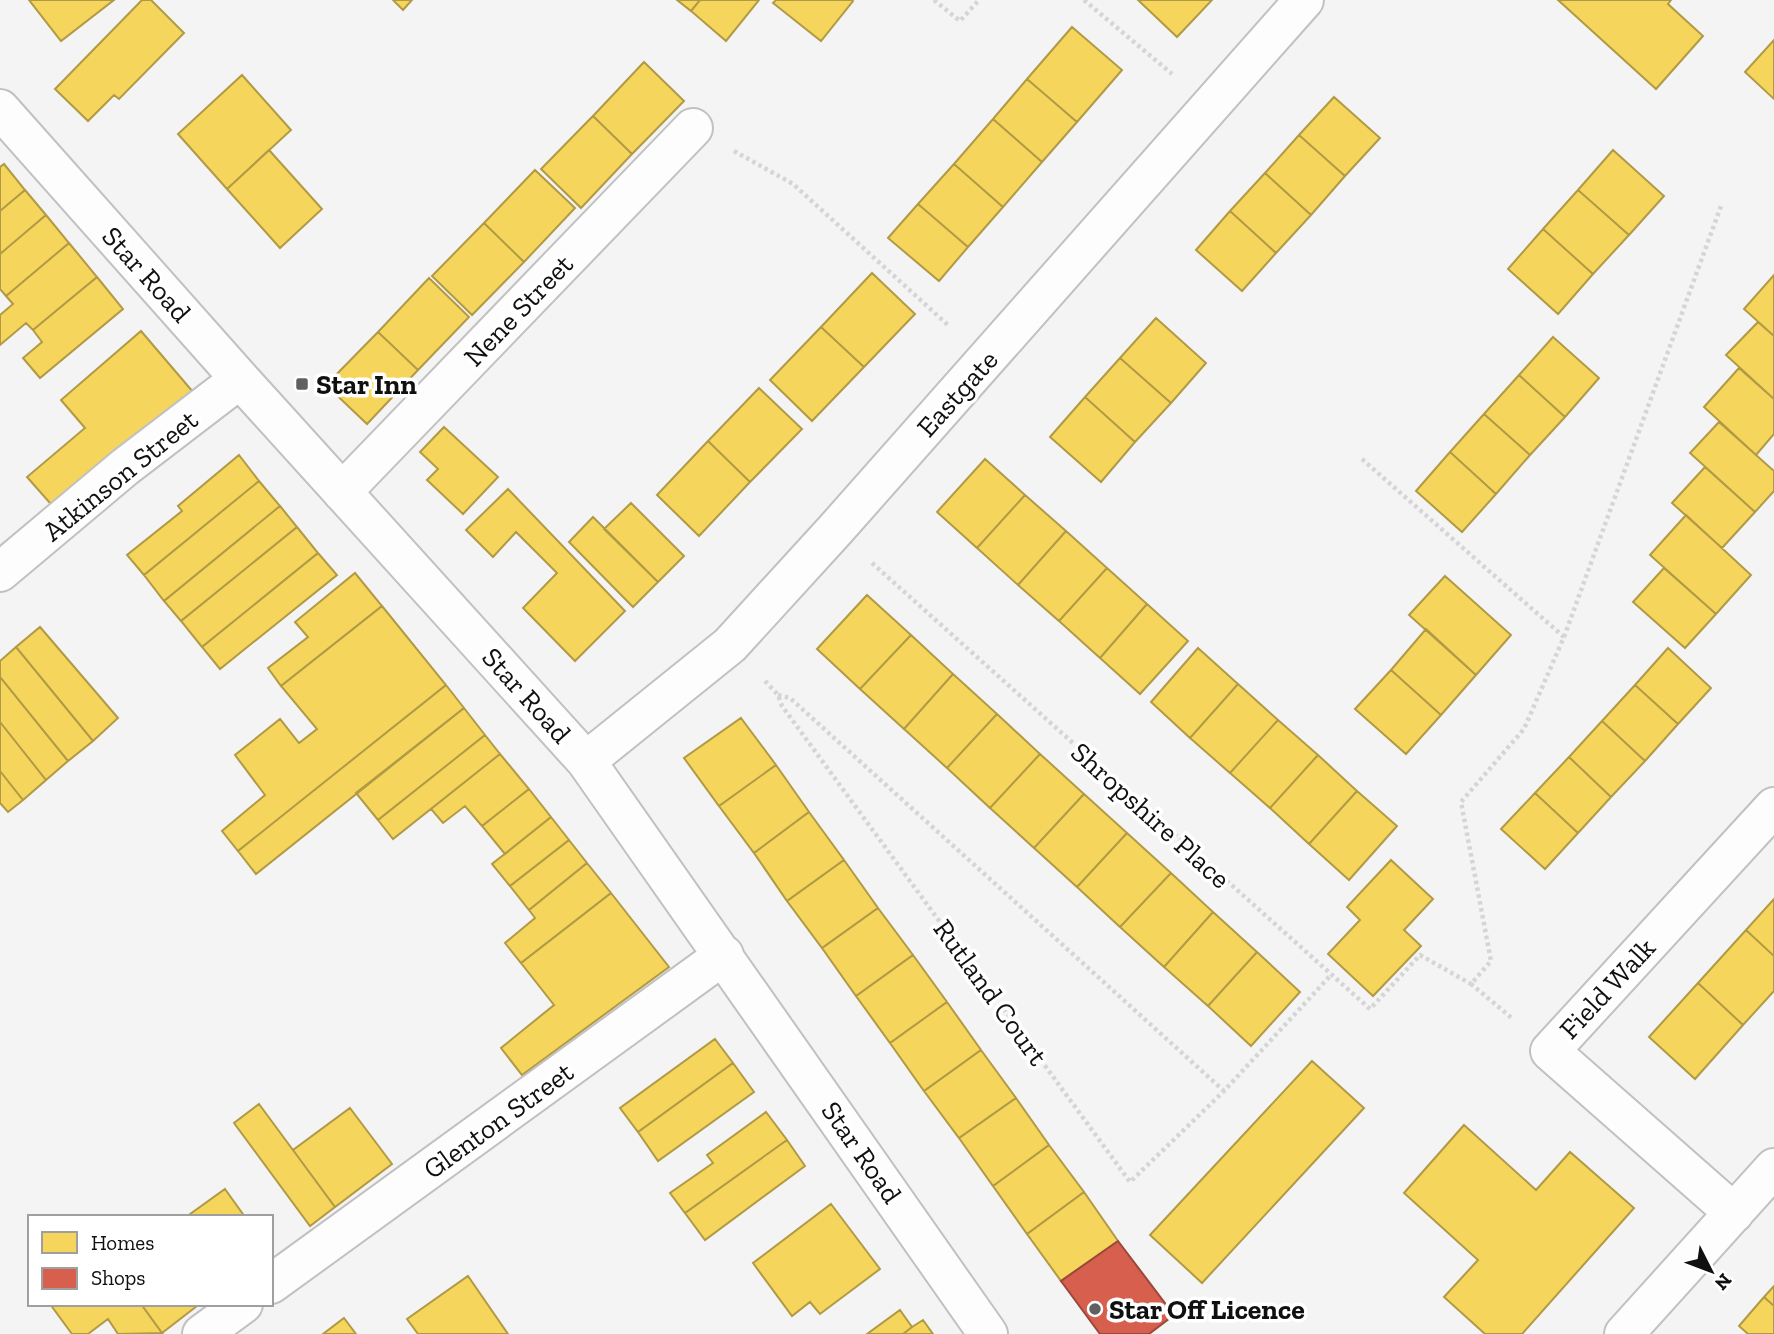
<svg xmlns="http://www.w3.org/2000/svg" width="1774" height="1334" viewBox="0 0 1774 1334" font-family="'Zilla Slab',serif">
	<style>
		.homes { fill: #f6d55c; stroke: #b19a45; stroke-width: 2 }
		.shops { fill: #d6604d; stroke: #9b483b; stroke-width: 2 }
		.lines { fill: none; stroke-linecap: round; stroke-linejoin: round }
		.street-casing { stroke: #c1c1c2; stroke-width: 42 }
		.path { stroke: #d5d5d5; stroke-width: 4.5; stroke-dasharray: 3.5 3.5; stroke-linecap: butt }
		.street { stroke: #fdfdfd; stroke-width: 38 }
		.poi-dot { fill: #606060; stroke: #fff; stroke-width: 2.5 }
		.labels { text-anchor: middle; stroke-width: 7; stroke-linejoin: round; paint-order: stroke }
		.street-label { font-size: 28px; fill: #101010; stroke: #fff }
		.poi-label { font-size: 28px; font-weight: bold; fill: #101010; stroke: #fff; text-anchor: start }
	</style>
	<rect width="100%" height="100%" fill="#f4f4f4"/>
	<path class="homes" d="M29,0H114L61,41Z
		M142,0H151L184,33L119,99L114,95L88,121L55,89Z
		M393,0H412L403,10Z
		M677,0H700L691,11Z
		M700,0H759L726,41L691,11Z
		M776,0H852L853,1L821,41L773,3Z
		M1138,0H1212L1177,37Z
		M1558,0H1671L1668,4L1703,36L1656,89Z
		M1072,27L1122,70L1077,122L1027,79Z
		M1774,40V99L1745,72Z
		M644,62L684,101L632,154L593,116Z
		M242,75L291,130L227,189L178,134Z
		M1027,79L1077,122L1042,162L993,119Z
		M1334,97L1380,138L1345,176L1299,135Z
		M593,116L632,154L581,208L541,169Z
		M993,119L1042,162L1003,207L954,164Z
		M1299,135L1345,176L1311,215L1265,173Z
		M269,150L322,209L280,248L227,189Z
		M1613,150L1664,196L1629,235L1578,190Z
		M4,164L25,190L0,211V167Z
		M954,164L1003,207L968,247L918,204Z
		M535,170L575,208L524,262L484,223Z
		M1265,173L1311,215L1276,253L1230,211Z
		M25,190L46,215L0,254V211Z
		M1578,190L1629,235L1593,274L1543,229Z
		M918,204L968,247L939,281L888,238Z
		M1230,211L1276,253L1242,291L1196,250Z
		M46,215L69,243L6,296L0,289V254Z
		M484,223L524,262L472,315L432,276Z
		M1543,229L1593,274L1558,314L1508,269Z
		M69,243L97,277L33,330L26,323L0,345V315L13,304L6,296Z
		M872,273L915,314L864,367L821,327Z
		M1774,275V336L1744,309Z
		M97,277L123,309L40,378L23,358L42,342L33,330Z
		M429,278L469,317L418,370L378,332Z
		M1156,318L1206,363L1171,403L1120,358Z
		M1758,322L1774,336V399L1726,355Z
		M821,327L864,367L812,421L770,380Z
		M141,331L193,392L57,511L27,477L85,428L61,400Z
		M378,332L418,370L367,424L326,385Z
		M1553,337L1599,378L1565,417L1519,375Z
		M1120,358L1171,403L1135,442L1085,397Z
		M1739,368L1774,399V434L1756,455L1704,407Z
		M1519,375L1565,417L1530,455L1484,414Z
		M759,388L802,429L750,482L708,441Z
		M1085,397L1135,442L1101,482L1050,437Z
		M1484,414L1530,455L1496,494L1450,452Z
		M1719,422L1774,471V491L1755,512L1690,453Z
		M444,427L498,477L463,514L427,480L438,469L420,452Z
		M708,441L750,482L699,536L657,495Z
		M1450,452L1496,494L1462,532L1416,491Z
		M239,455L259,481L144,575L127,555L182,511L178,506Z
		M985,459L1025,495L977,548L937,512Z
		M1705,467L1755,512L1722,548L1672,503Z
		M259,481L280,506L164,601L144,575Z
		M508,489L625,611L575,661L523,608L557,573L516,532L493,557L466,530Z
		M1025,495L1066,531L1018,585L977,548Z
		M631,503L684,556L658,582L604,529Z
		M280,506L297,527L181,621L164,601Z
		M1686,515L1751,575L1716,614L1650,555Z
		M593,517L658,582L633,607L569,542Z
		M297,527L318,553L202,647L181,621Z
		M1066,531L1107,568L1059,621L1018,585Z
		M318,553L337,575L220,669L202,647Z
		M1107,568L1147,604L1100,658L1059,621Z
		M1664,568L1716,614L1685,648L1633,602Z
		M355,573L382,606L281,686L268,668L308,637L295,622Z
		M1445,576L1511,635L1476,675L1409,615Z
		M867,595L911,635L860,689L817,649Z
		M1147,604L1188,641L1140,694L1100,658Z
		M382,606L446,685L238,851L222,831L265,795L235,755L280,719L299,743L317,729L281,686Z
		M40,627L118,718L93,741L16,647Z
		M1426,629L1476,675L1441,715L1391,670Z
		M911,635L953,674L904,729L860,689Z
		M16,647L93,741L68,761L0,677V661Z
		M1198,648L1238,684L1190,738L1151,702Z
		M1668,648L1711,688L1678,724L1635,685Z
		M1391,670L1441,715L1406,754L1355,709Z
		M953,674L997,714L947,768L904,729Z
		M0,677L68,761L46,780L0,722Z
		M1238,684L1278,720L1230,773L1190,738Z
		M446,685L464,708L256,874L238,851Z
		M1635,685L1678,724L1645,761L1602,721Z
		M464,708L485,735L378,820L356,793Z
		M997,714L1040,754L990,808L947,768Z
		M741,718L776,765L719,806L684,758Z
		M1278,720L1318,755L1270,808L1230,773Z
		M1602,721L1645,761L1611,797L1569,757Z
		M0,722L46,780L23,800L0,771Z
		M485,735L500,754L393,839L378,820Z
		M500,754L529,789L482,826L465,806L443,823L431,809Z
		M1040,754L1084,794L1034,848L990,808Z
		M1318,755L1357,791L1309,844L1270,808Z
		M1569,757L1611,797L1578,833L1535,793Z
		M776,765L809,812L754,853L719,806Z
		M0,771L23,800L8,812L0,803Z
		M529,789L551,817L505,854L482,826Z
		M1357,791L1397,826L1349,880L1309,844Z
		M1535,793L1578,833L1545,869L1501,829Z
		M1084,794L1127,833L1077,887L1034,848Z
		M809,812L844,860L787,901L754,853Z
		M551,817L569,840L510,886L492,864Z
		M1127,833L1171,873L1120,927L1077,887Z
		M569,840L587,863L529,910L510,886Z
		M844,860L878,908L822,948L787,901Z
		M1391,860L1433,899L1404,930L1421,946L1373,996L1328,954L1360,920L1347,907Z
		M587,863L611,893L521,963L505,943L535,918L529,910Z
		M1171,873L1213,912L1164,967L1120,927Z
		M611,893L669,967L522,1075L501,1048L554,1005L521,963Z
		M1774,899V956L1746,930Z
		M878,908L913,955L856,996L822,948Z
		M1213,912L1257,952L1208,1006L1164,967Z
		M1746,930L1774,956V991L1743,1025L1698,983Z
		M1257,952L1300,992L1251,1046L1208,1006Z
		M913,955L947,1002L890,1043L856,996Z
		M1698,983L1743,1025L1695,1079L1649,1037Z
		M947,1002L981,1050L924,1091L890,1043Z
		M715,1039L733,1063L638,1132L620,1108Z
		M981,1050L1016,1098L959,1138L924,1091Z
		M1312,1061L1364,1108L1202,1283L1150,1235Z
		M733,1063L754,1092L658,1161L638,1132Z
		M1016,1098L1049,1145L993,1186L959,1138Z
		M259,1104L335,1207L310,1226L234,1123Z
		M350,1108L392,1164L335,1207L293,1150Z
		M766,1112L787,1140L685,1213L670,1193L713,1163L707,1155Z
		M1464,1125L1536,1190L1570,1152L1634,1208L1522,1334H1485L1444,1297L1478,1260L1404,1193Z
		M787,1140L805,1166L705,1240L685,1213Z
		M1049,1145L1084,1192L1027,1234L993,1186Z
		M225,1189L245,1217H186Z
		M1084,1192L1118,1241L1061,1281L1027,1234Z
		M831,1204L880,1269L820,1314L810,1302L792,1316L753,1263Z
		M468,1276L508,1334H418L407,1319Z
		M1774,1286V1306L1764,1297Z
		M1764,1297L1774,1306V1334H1748L1739,1326Z
		M50,1304H141L162,1333L118,1334L108,1319L88,1334H72Z
		M141,1304H196L197,1306L162,1333Z
		M900,1310L912,1327L903,1334H867Z
		M344,1318L356,1334H323Z
		M923,1320L933,1334H903L912,1327Z"/>
	<path class="shops" d="M1118,1241L1174,1315L1149,1334H1100L1061,1281Z"/>
	<g class="lines">
		<defs>
			<path id="street" d="M0,109L240,379L586,761L988,1334
				M342,492L693,128
				M0,572L125,467L240,379
				M586,761L730,645L835,530L1304,0
				M1734,1213L1550,1051L1774,807
				M271,1284L724,955
				M202,1334L243,1304
				M1624,1334L1774,1168"/>
		</defs>
		<use href="#street" class="street-casing"/>
		<path class="path" d="M934,0L960,21L979,0
			M1084,0L1172,74
			M734,151L793,184L949,326
			M1362,459L1564,637L1524,729L1461,802L1491,961L1471,984L1513,1019
			M872,563L1370,1009L1420,955L1471,984
			M1564,637L1721,206
			M765,681L778,695L782,706L1130,1182L1224,1091L1330,976
			M778,695L790,698L1224,1091"/>
		<use href="#street" class="street"/>
	</g>
	<g class="poi-dot">
		<rect x="295" y="377" width="14" height="14" rx="3.5"/>
		<circle cx="1095" cy="1309" r="7"/>
	</g>
	<g class="labels">
		<g class="street-label">
			<text transform="translate(147 274) rotate(48)" y="10">Star Road</text>
			<text transform="translate(518 310) rotate(-46)" y="10">Nene Street</text>
			<text transform="translate(957 393) rotate(-48)" y="10">Eastgate</text>
			<text transform="translate(120 475) rotate(-39)" y="10">Atkinson Street</text>
			<text transform="translate(527 695) rotate(48)" y="10">Star Road</text>
			<text transform="translate(1151 815) rotate(42)" y="10">Shropshire Place</text>
			<text transform="translate(1607 988) rotate(-47)" y="10">Field Walk</text>
			<text transform="translate(991 992) rotate(54)" y="10">Rutland Court</text>
			<text transform="translate(498 1120) rotate(-36)" y="10">Glenton Street</text>
			<text transform="translate(862 1152) rotate(55)" y="10">Star Road</text>
		</g>
		<g class="poi-label">
			<text x="316" y="394">Star Inn</text>
			<text x="1109" y="1319">Star Off Licence</text>
		</g>
	</g>
	<rect x="28" y="1215" width="245" height="91" fill="#ffffff" stroke="#9f9f9f" stroke-width="2"/>
	<rect x="42" y="1232" width="35" height="21" fill="#f6d55c" stroke="#9f9f9f" stroke-width="2"/>
	<text x="91" y="1250" font-size="21" fill="#101010">Homes</text>
	<rect x="42" y="1268" width="35" height="21" fill="#d6604d" stroke="#9f9f9f" stroke-width="2"/>
	<text x="91" y="1285" font-size="21" fill="#101010">Shops</text>
	<g transform="translate(1711 1271) rotate(132)" stroke="#ffffff" stroke-width="5" paint-order="stroke">
	<path d="M0-5L12 26L0 18L-12 26Z" fill="#101010"/>
	<text y="-10" font-size="19" font-weight="bold" text-anchor="middle" fill="#101010">N</text>
	</g>
</svg>
